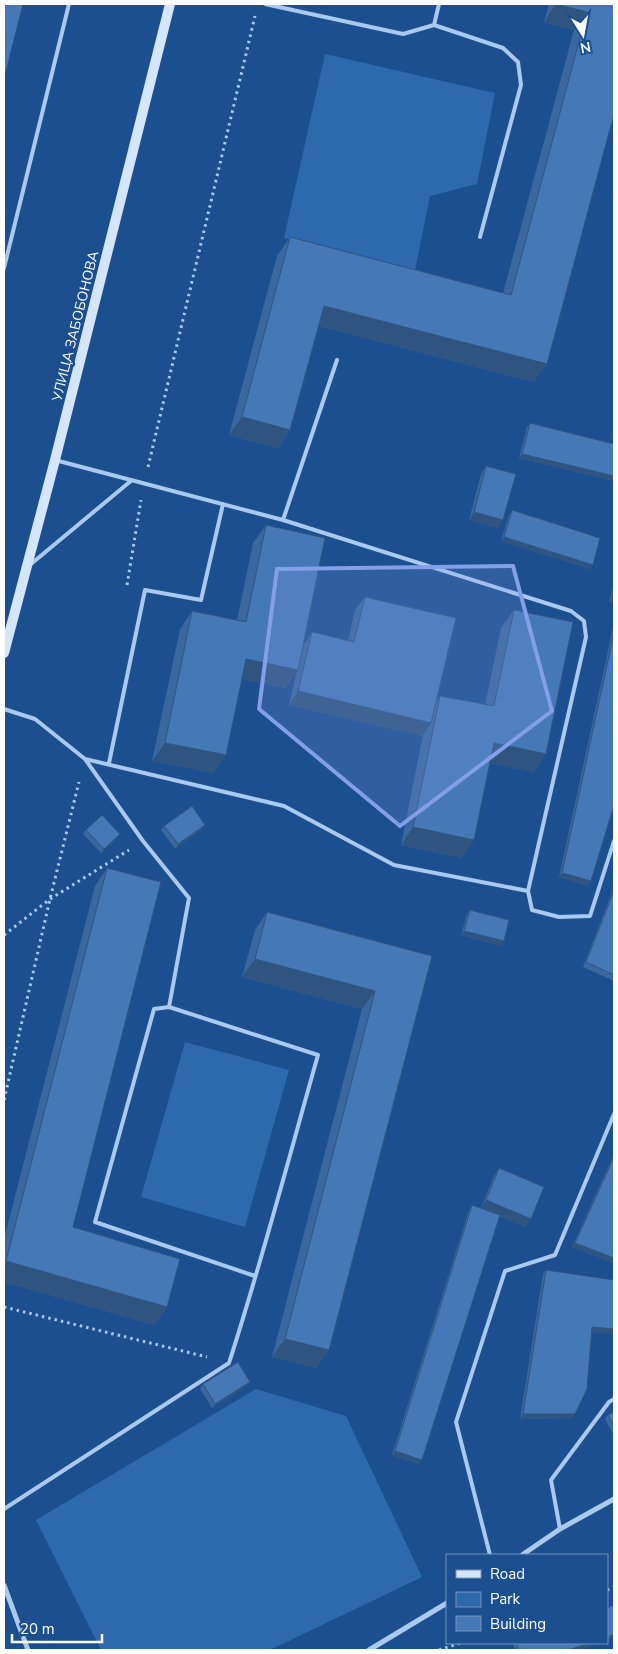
<svg xmlns="http://www.w3.org/2000/svg" width="618" height="1654" viewBox="0 0 618 1654" font-family="'Nunito Sans',sans-serif">
	<style>
		.green { fill: #2e69ad }
		.lines { fill: none; stroke-linecap: round; stroke-linejoin: round }
		.path { stroke: #a9c9ee; stroke-width: 3; stroke-dasharray: 2.5 4; stroke-linecap: butt }
		.lane { stroke: #a9c9ee; stroke-width: 4 }
		.street { stroke: #a9c9ee; stroke-width: 5 }
		.secondary { stroke: #d6e6fa; stroke-width: 10 }
		.wall { fill: #3a679d }
		.shaded-wall { fill: #305480 }
		.building { fill: #4478b7; stroke: #305480 }
		.marked { fill: #839eea; fill-opacity: 0.2; stroke: #839eea; stroke-width: 4; stroke-linejoin: round }
		.labels { text-anchor: middle; stroke-width: 4.5; stroke-linejoin: round; paint-order: stroke }
		.street-label { font-size: 14px; fill: #fff; stroke: #1b4f8f }
	</style>
	<rect width="100%" height="100%" fill="#1b4f8f"/>
	<path class="green" d="M325,54L495,93L477,184L430,196L415,270L284,238Z
		M185,1042L289,1070L245,1227L141,1197Z
		M256,1389L346,1416L422,1577L270,1650H101L36,1520Z"/>
	<g class="lines">
		<path class="path" d="M148,467L255,16
			M127,585L141,500
			M4,935L50,899L129,850
			M4,1100L50,899L79,782
			M4,1307L207,1357
			M607,1590L614,1587
			M439,1650L460,1643"/>
		<path class="lane" d="M265,4L403,34L434,25L439,4
			M434,25L503,48L518,62L521,85L480,237
			M4,268L69,4
			M55,460L283,520L571,611L584,621L586,637L528,891L532,910L559,917L590,916L614,841
			M283,520L337,360
			M31,564L132,480
			M4,709L35,719L85,759L143,841L189,898L169,1007
			M85,759L284,806L394,865L528,891
			M109,763L145,590L201,600L223,504
			M4,1509L229,1363C262,1261 289,1157 318,1055L169,1007L154,1009L95,1222L255,1276
			M560,1529L551,1480L609,1402L614,1399
			M490,1555L456,1422L505,1271L555,1255L614,1114"/>
		<path class="street" d="M522,1555L560,1529L614,1499
			M4,1585L28,1650
			M369,1650L447,1603"/>
		<path class="secondary" d="M4,653L55,460L170,4"/>
	</g>
	<path class="wall" d="M549,4H614L534,382L319,326L290,430L278,448L229,435L277,256L290,237L503,293L574,30L544,22Z
		M530,423L614,444V481L519,458L527,427Z
		M486,466L503,520L498,528L469,520L481,474Z
		M512,510L593,565L590,569L501,541L509,515Z
		M266,525L303,646L312,632L348,641L355,610L365,597L437,700L440,696L485,705L501,628L514,610L546,754L533,772L490,763L474,840L461,858L401,845L423,735L422,736L289,705L297,670L285,688L242,679L226,755L213,773L152,761L180,629L192,611L237,620L253,543Z
		M614,584V603L609,602Z
		M614,623V805L588,886L559,877Z
		M205,825L202,829L175,849L161,830L164,826Z
		M86,830L117,838L101,853L83,834Z
		M107,868L73,1227L167,1307L154,1325L4,1282V1239L95,886Z
		M614,887V981L583,967Z
		M470,910L501,946L461,935L467,914Z
		M267,912L432,956L329,1350L316,1368L272,1357L362,1009L242,977L255,930Z
		M614,1154V1263L572,1247Z
		M499,1168L531,1219L525,1227L499,1216L419,1464L392,1455L469,1210L472,1205L481,1208L494,1176Z
		M546,1270L614,1334L592,1332L572,1418L520,1419L543,1274Z
		M203,1384L247,1386L212,1408L200,1389Z
		M614,1412V1436L605,1419L608,1415Z
		M514,1643H599L577,1650H515L513,1644Z"/>
	<path class="shaded-wall" d="M556,4L587,12L574,30L544,22Z
		M324,306L547,364L534,382L312,324Z
		M242,417L290,430L278,448L229,435Z
		M522,454L614,476V481L519,458Z
		M474,512L503,520L498,528L469,520Z
		M504,537L593,565L590,569L501,541Z
		M612,598H614V603L609,602Z
		M246,659L298,670L285,688L233,677Z
		M298,691L431,723L422,736L289,705Z
		M165,743L226,755L213,773L152,761Z
		M494,743L546,754L533,772L481,761Z
		M205,825L202,829L175,849L178,844Z
		M413,827L474,840L461,858L401,845Z
		M120,834L117,838L101,853L104,849Z
		M562,873L591,881L588,886L559,877Z
		M464,931L504,941L501,946L461,935Z
		M255,959L375,991L362,1009L242,977Z
		M486,1200L531,1219L525,1227L480,1209Z
		M575,1243L614,1258V1263L572,1247Z
		M6,1261L167,1307L154,1325L4,1282V1265Z
		M592,1327L614,1329V1334L589,1332Z
		M285,1339L329,1350L316,1368L272,1357Z
		M250,1382L247,1386L212,1408L215,1404Z
		M523,1414H575L572,1418L520,1419Z
		M395,1451L422,1460L419,1464L392,1455Z
		M614,1634V1637L607,1640V1637Z
		M590,1643H599L577,1650H568Z"/>
	<path class="building" d="M4,4H23L4,79Z
		M556,4H614V114L547,364L324,306L290,430L242,417L290,237L511,295L587,12Z
		M530,423L614,444V476L522,454Z
		M486,466L516,474L503,520L474,512Z
		M512,510L600,538L593,565L504,537Z
		M266,525L325,538L298,670L246,659L226,755L165,743L192,611L246,622Z
		M614,590V598H612Z
		M365,597L456,618L431,723L298,691L312,632L354,642Z
		M514,610L573,622L546,754L494,743L474,840L413,827L440,696L494,706Z
		M614,633V805L591,881L562,873Z
		M192,806L205,825L178,844L164,826Z
		M102,815L120,834L104,849L86,830Z
		M107,868L161,882L73,1227L180,1259L167,1307L6,1261Z
		M614,891V975L586,962Z
		M470,910L509,920L504,941L464,931Z
		M267,912L432,956L329,1350L285,1339L375,991L255,959Z
		M614,1157V1258L575,1243Z
		M499,1168L544,1187L531,1219L486,1200Z
		M472,1205L500,1215L422,1460L395,1451Z
		M546,1270L614,1280V1329L592,1327L587,1389L575,1414H523Z
		M238,1362L250,1382L215,1404L203,1384Z
		M614,1412V1426L608,1415Z
		M614,1605V1634L607,1637V1608Z
		M517,1643H590L568,1650H519Z"/>
	<path class="marked" d="M513,566L552,711L400,826L259,709L277,569Z"/>
	<g class="labels">
		<g class="street-label">
			<text transform="translate(75 326) rotate(-76)" y="5">УЛИЦА ЗАБОБОНОВА</text>
		</g>
	</g>
	<rect width="618" height="1654" fill="none" stroke="#ffffff" stroke-width="10"/>
	<rect x="446" y="1554" width="162" height="90" fill="#1b4f8f" stroke="#7695bc"/>
	<rect x="456" y="1570" width="25" height="8" fill="#d6e6fa" stroke="#7695bc"/>
	<text x="490" y="1579" font-size="15" fill="#ffffff">Road</text>
	<rect x="456" y="1592" width="25" height="15" fill="#2e69ad" stroke="#7695bc"/>
	<text x="490" y="1604" font-size="15" fill="#ffffff">Park</text>
	<rect x="456" y="1616" width="25" height="15" fill="#4478b7" stroke="#7695bc"/>
	<text x="490" y="1629" font-size="15" fill="#ffffff">Building</text>
	<g transform="translate(583 35) rotate(169)" stroke="#1b4f8f" stroke-width="4" paint-order="stroke">
	<path d="M0-4L9 19L0 12L-9 19Z" fill="#ffffff"/>
	<text y="-8" font-size="14" font-weight="bold" text-anchor="middle" fill="#ffffff">N</text>
	</g>
	<path d="M12 1634v8h90v-8" fill="none" stroke="#ffffff" stroke-width="2.5"/>
	<text x="20" y="1634" font-size="15" fill="#ffffff" stroke="#1b4f8f" stroke-width="4" paint-order="stroke">20 m</text>
</svg>
